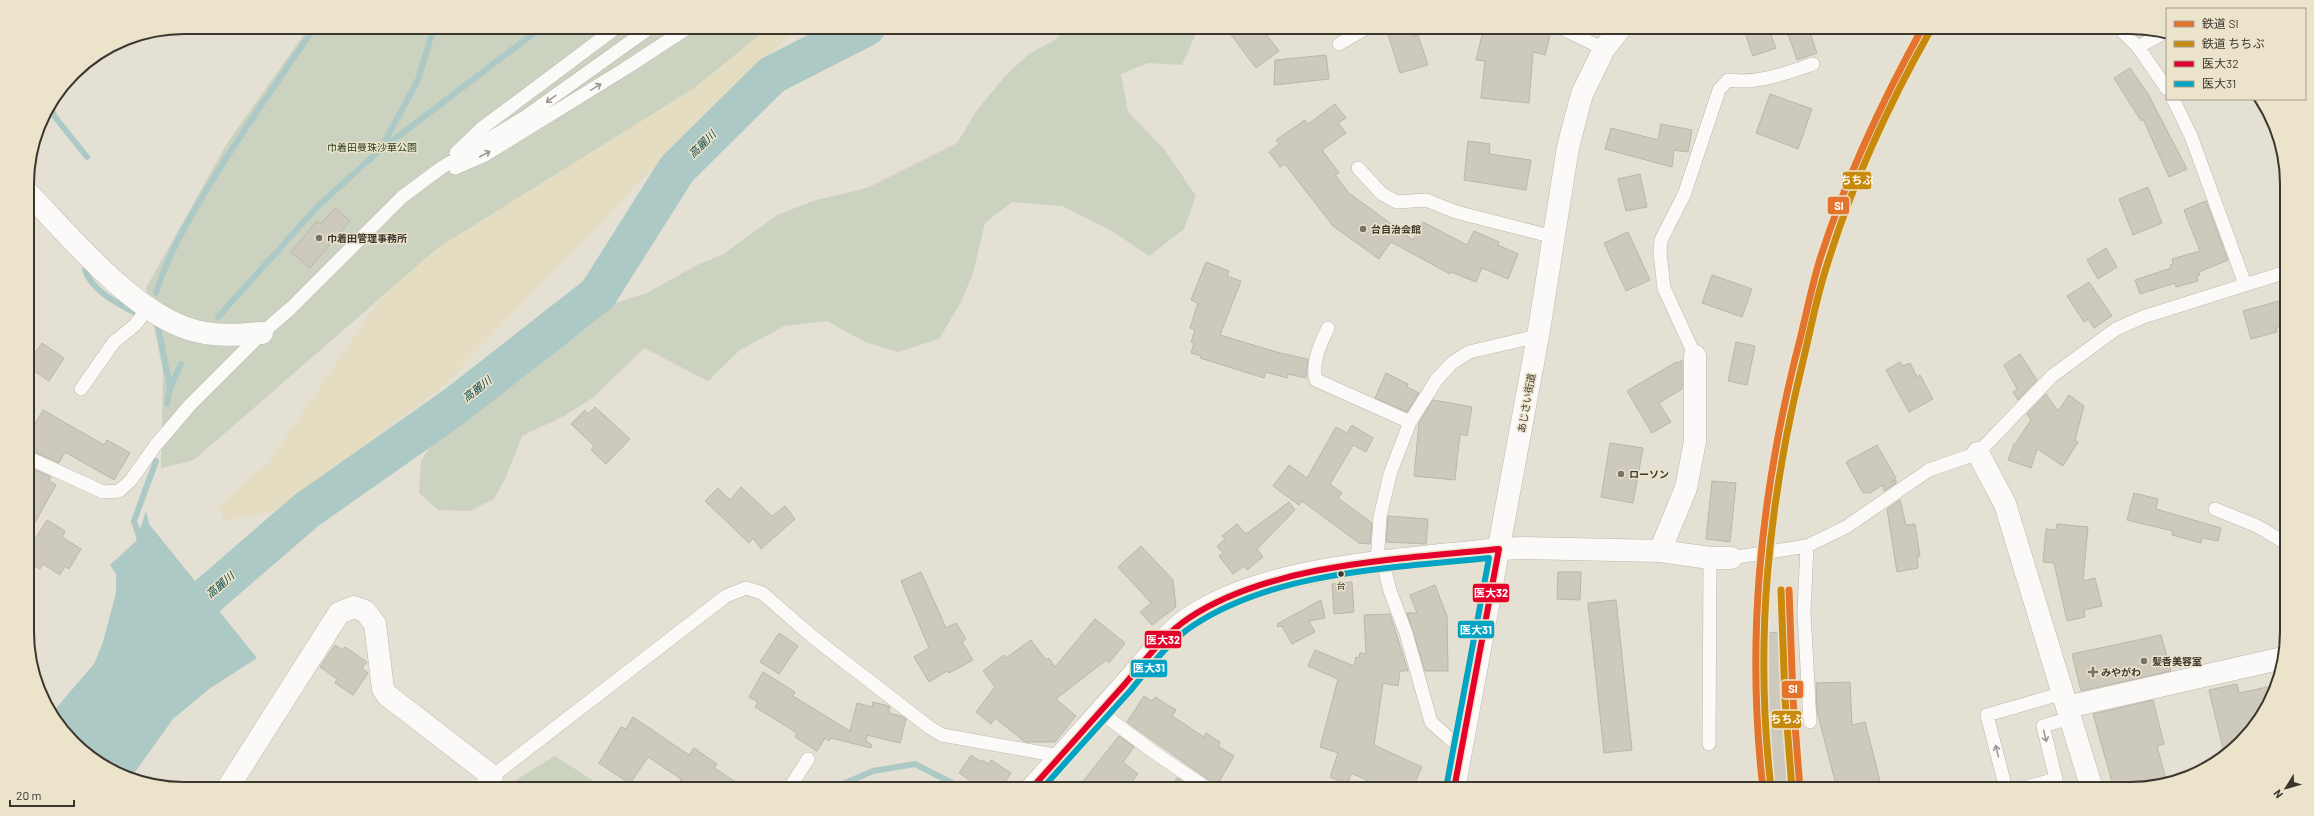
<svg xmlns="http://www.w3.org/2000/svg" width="2314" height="816" viewBox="0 0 2314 816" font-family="Barlow,'Noto Sans JP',sans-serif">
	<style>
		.green { fill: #ccd2c0 }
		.sand { fill: #e4ddc2 }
		.water { fill: #adc9c6 }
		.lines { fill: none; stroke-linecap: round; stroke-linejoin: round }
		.stream { stroke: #adc9c6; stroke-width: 6 }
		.river { stroke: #adc9c6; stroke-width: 39 }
		.building { fill: #cdc9bd; stroke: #bab6ab }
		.lane-casing { stroke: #bcb8ae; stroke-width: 14 }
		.street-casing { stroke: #bcb8ae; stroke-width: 23 }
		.secondary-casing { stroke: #bcb8ae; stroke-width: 23 }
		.highway-casing { stroke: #bcb8ae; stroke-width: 23 }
		.lane { stroke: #fbfaf8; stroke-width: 13 }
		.street { stroke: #fbfaf8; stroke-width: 22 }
		.secondary { stroke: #fbfaf8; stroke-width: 22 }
		.highway { stroke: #fbfaf8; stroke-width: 22 }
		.bus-1-casing { stroke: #ece3cb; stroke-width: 9 }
		.bus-2-casing { stroke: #ece3cb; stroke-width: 9 }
		.bus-1 { stroke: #e4002b; stroke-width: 6 }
		.bus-2 { stroke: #03a3c6; stroke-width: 6 }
		.rail-1-casing { stroke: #ece3cb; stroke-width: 10 }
		.rail-2-casing { stroke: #ece3cb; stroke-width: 10 }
		.rail-1 { stroke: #e4742d; stroke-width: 7 }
		.rail-2 { stroke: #c88a0c; stroke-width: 7 }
		.oneway { stroke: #9b9893 }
		.poi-dot { fill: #767268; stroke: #ece3cb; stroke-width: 1.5 }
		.bus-dot { fill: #3b372e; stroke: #ece3cb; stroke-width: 1.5 }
		.labels { text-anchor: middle; stroke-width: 3; stroke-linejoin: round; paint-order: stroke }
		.bus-label { font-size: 9px; fill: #3b372e; stroke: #ece3cb }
		.park-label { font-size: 10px; fill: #29431b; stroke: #ece3cb }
		.poi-label { font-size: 10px; font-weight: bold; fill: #3b372e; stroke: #ece3cb; text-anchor: start }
		.street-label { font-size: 10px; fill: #3b372e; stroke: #ece3cb }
		.water-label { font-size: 11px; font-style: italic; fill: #0e4b4e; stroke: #ece3cb }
		.rim { fill: none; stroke: #3b372e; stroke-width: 2 }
		.line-badge { stroke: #ece3cb; stroke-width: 1.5 }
		.badge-label { font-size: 11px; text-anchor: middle; font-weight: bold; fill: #fff }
	</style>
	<rect width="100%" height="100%" fill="#e4e0d3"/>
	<path class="green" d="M309,27H770L693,89L438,248L194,460L161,468L163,371L146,288L226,145Z
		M1068,27H1199L1182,65L1148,63L1121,74L1128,112L1164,149L1196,196L1184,229L1149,256L1112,231L1062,206L1012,202L985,223L973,273L961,302L939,339L898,352L865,342L827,321L784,326L740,350L708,381L644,348L594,397L564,416L522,436L505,479L494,499L469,511L438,510L419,493L421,461L445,423L468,414L559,347L576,322L603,307L647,293L697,265L722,255L777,215L816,200L867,188L957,143L977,110L1007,74L1030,53L1055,40Z
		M555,756L606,789H504L528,772Z"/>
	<path class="sand" d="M770,27H800L710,109L439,390L273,512L223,521L220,505L269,462L381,297L438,248L693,89Z"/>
	<path class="water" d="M146,511L149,524L257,658L209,689L173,719L130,779C93,761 75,749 51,714L94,664L103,642L116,593V574L110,565L136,541Z"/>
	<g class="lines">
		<path class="stream" d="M50,106L55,117L87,157
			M383,148L542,27
			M85,270C92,291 118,304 136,313
			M156,293C168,254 189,219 210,184C243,130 279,79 315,27
			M218,317L318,206L380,150L418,80L434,27
			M158,326L170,388
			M167,404L170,388L181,364
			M141,542L134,521L156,461
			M831,789L873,771L915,764L964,789"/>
		<path class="river" d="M167,631L307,510L455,406L598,294L677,169L772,75L866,27"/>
	</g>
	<path class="building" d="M1225,27H1261L1279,51L1256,68Z
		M1400,27H1411L1414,36L1418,35L1428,65L1400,73L1387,31Z
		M1484,27H1499L1527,34L1529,27L1551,32L1545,55L1533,52L1529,103L1481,98L1485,61L1476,60Z
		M1743,27H1768L1776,48L1753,56Z
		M1798,27H1808L1817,53L1797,60L1787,31Z
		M1326,55L1329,79L1274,85L1275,60Z
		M2130,68L2148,94L2187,169L2169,177L2143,119L2141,121L2114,78Z
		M1770,94L1812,109L1798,149L1756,133Z
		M1335,104L1346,118L1338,123L1346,133L1322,150L1339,173L1335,175L1349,193L1413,240L1423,222L1467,245L1474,231L1499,242L1498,245L1518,254L1508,279L1482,268L1476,282L1451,272L1450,274L1391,242L1379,259L1333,226L1285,164L1280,167L1269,152L1279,144L1276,140L1305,120L1308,124Z
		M1661,124L1692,130L1688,152L1674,150L1672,167L1605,149L1611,128L1658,140Z
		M1468,141L1490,144L1489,154L1531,160L1526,190L1464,180Z
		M1640,174L1647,207L1626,211L1618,179Z
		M2148,187L2162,223L2133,235L2119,199Z
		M2206,201L2228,260L2199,272L2200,275L2197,276L2198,281L2176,287L2175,283L2140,294L2135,280L2171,268L2170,265L2173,264L2172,259L2200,251L2184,210Z
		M335,208L350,221L310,268L291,252L317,221L321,224Z
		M1628,232L1650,280L1626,291L1604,243Z
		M2106,248L2117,267L2098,279L2087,260Z
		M1206,262L1229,271L1227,276L1241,281L1220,335L1280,353L1308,359L1306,378L1288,374L1287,378L1266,372L1264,378L1200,358L1201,356L1191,353L1194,343L1191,342L1195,330L1190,328L1198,303L1191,300Z
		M1712,275L1752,289L1742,317L1702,303Z
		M2089,282L2112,316L2094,328L2088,319L2084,322L2067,296Z
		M2286,299V326L2276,328L2277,332L2251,339L2243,311Z
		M1736,342L1755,346L1747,385L1728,381Z
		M42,343L64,358L49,381L28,367V363Z
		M2020,354L2037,380L2018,400L2013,392L2017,389L2004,365Z
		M1682,360V389L1659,403L1671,422L1652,433L1627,391L1676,362L1678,363Z
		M1900,362L1903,366L1910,363L1917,377L1920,375L1933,399L1909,412L1886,370Z
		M1386,373L1408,384L1407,387L1419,393L1407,412L1375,398Z
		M2046,394L2058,411L2069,395L2084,406L2075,440L2078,442L2063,466L2037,449L2031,468L2008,460L2014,444H2015L2031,420L2027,414Z
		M1433,400L1472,407L1467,436L1460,434L1455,480L1414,476L1419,423Z
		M595,407L630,439L606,464L591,450L594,446L571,424L585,410L588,414Z
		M43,410L104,445L107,440L130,453L114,480L65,452L59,463L29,450V418L36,422Z
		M1352,425L1373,438L1366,452L1353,445L1330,484L1342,493L1338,498L1372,523L1370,544L1359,543L1302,501L1299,505L1273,486L1289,465L1307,478L1336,427L1347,433Z
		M1610,443L1643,448L1633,503L1601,497Z
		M1877,445L1896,478L1890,482L1896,480V483L1884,491L1883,485L1870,493H1863L1846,462Z
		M29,467L51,477L49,480L56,485L29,533Z
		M1712,481L1736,483L1730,542L1706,539Z
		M741,487L772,516L785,506L795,519L761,549L753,538L749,543L705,501L718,488L730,500Z
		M2134,493L2158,499L2156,509L2221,528L2218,541L2202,538L2201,543L2172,535L2173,531L2127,520Z
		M1900,500L1906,525L1915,524L1920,556H1917L1918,568L1897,572L1887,509Z
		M1289,502L1295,510L1257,549L1263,557L1247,570L1244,566L1233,574L1219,556L1223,553L1217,546L1225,539L1222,536L1237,524L1246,534Z
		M1388,516L1428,519L1426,544L1386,542Z
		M47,520L65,531L62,537L81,549L69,569L65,566L60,575L43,564L40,569L29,563V549Z
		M2057,524L2088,527L2083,581L2095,578L2102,606L2084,610L2085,617L2067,621L2054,563L2043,562L2046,529L2056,530Z
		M1141,546L1173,580L1176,607L1152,625L1140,612L1151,603L1118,567Z
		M921,572L946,628L956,623L966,639L962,642L973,660L949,673L947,671L929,682L914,657L929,648L901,581Z
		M1558,572H1581L1580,600L1557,599Z
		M1352,582L1354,612L1334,614L1332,584Z
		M1435,585L1447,616L1448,671H1425L1407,613H1417L1410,595Z
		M1321,600L1325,618L1309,621L1315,632L1292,644L1282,626L1278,627L1277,624Z
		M1616,600L1632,750L1604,753L1588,603Z
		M1390,614L1408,671H1400L1398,686L1383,683L1374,745L1422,767L1412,789H1386L1351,773L1348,784L1330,777L1338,753L1320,747L1338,679L1308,666L1315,650L1354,666L1356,657L1359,658L1360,653L1366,654L1364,615Z
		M1095,619L1125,643L1109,663L1106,660L1056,699L1076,716L1055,742H1025L995,718L991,724L976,712L995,687L983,671L1004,655L1006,658L1031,640L1046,660L1049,658L1055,667Z
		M1781,632L1784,711H1789L1796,789H1772L1770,776L1764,713H1766L1767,633Z
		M779,633L798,646L779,674L760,662Z
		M2161,635L2171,671L2081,691L2072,654Z
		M335,645L343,650L345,647L367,662L362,668L368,673L353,695L335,683L337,679L320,667Z
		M763,672L795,692L793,696L850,731L857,703L872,707L873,702L889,706L890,707L889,713L901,716L906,719L900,743L867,735L866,741L872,745L871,748L831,738L829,741L825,738L817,751L795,737L797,733L755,707L758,702L749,697Z
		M1850,682L1852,725L1865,722L1882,789H1837L1817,711L1816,683Z
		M2237,684L2239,693L2277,685L2255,728L2225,757L2209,690Z
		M1144,696L1152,701L1155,697L1176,710L1172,716L1204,737L1206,733L1220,742L1218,746L1234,756L1216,787L1212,782L1127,722Z
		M2153,700L2164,744L2157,746L2167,783L2140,789H2114L2093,714Z
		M633,717L689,755L694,748L717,764L714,768L747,789H675L681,779L648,757L630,784L599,763L621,727L626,729Z
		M1119,736L1134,747L1123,762L1138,774L1126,789H1077Z
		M971,755L981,762L983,760L989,764L991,760L1011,773L1000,789H984L959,773Z
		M1177,778L1194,789H1170Z"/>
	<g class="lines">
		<defs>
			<path id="lane" d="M1565,27V30L1604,49
				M2118,27L2138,47L2167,89
				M1339,44L1368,27
				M2138,47L2164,33
				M2173,99L2191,136L2245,284
				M456,153L482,128L617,27
				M455,168L485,155L623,70L689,27
				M1358,168L1382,194L1397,202L1426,200L1456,212L1554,237
				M1328,328C1321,343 1311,363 1316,380L1410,422
				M1695,356L1664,288L1660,253L1661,240L1684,195L1719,90L1728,80C1758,84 1784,74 1813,64
				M81,389L114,342L135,325L148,308
				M29,458L103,492L119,491L131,480L155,446L190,405L262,333L291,308L402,197L441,168L525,117L651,27
				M2215,509L2257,526L2287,544
				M1807,546L1804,612L1810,722
				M1731,558L1807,546L1846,527L1929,470L1978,453L2052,376L2116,329L2143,317L2286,272
				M1377,563L1380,517L1390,474L1410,422L1437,379L1452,363L1469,352L1538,336
				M1383,563L1390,591L1406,633L1431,722L1460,748
				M1100,712L1155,753L1208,789
				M1709,744L1710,558
				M476,789L726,596L746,588L762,593L814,638L929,727L942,735L1060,756
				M789,789L808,759
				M2006,789L1987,715L2063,693
				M2019,789L2056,779L2043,726L2070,718"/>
			<path id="street" d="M27,192C71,237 130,310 189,329C213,337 238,335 262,333
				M1978,453L2005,504L2092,789
				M1499,549L1523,548L1660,551L1710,558H1731
				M1660,551L1686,488L1695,441V356
				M2067,707L2283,658
				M227,789L339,613L354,607L365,611L375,624L383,689L387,695L492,776"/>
			<path id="secondary" d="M1031,789C1062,754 1093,720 1124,685C1144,662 1164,636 1189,618C1265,565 1407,560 1499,549"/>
			<path id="highway" d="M1454,789L1538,336L1568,147L1582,94L1604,49L1621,27"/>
		</defs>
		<use href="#lane" class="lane-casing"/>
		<use href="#street" class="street-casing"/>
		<use href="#secondary" class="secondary-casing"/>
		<use href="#highway" class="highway-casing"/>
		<use href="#lane" class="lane"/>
		<use href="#street" class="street"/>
		<use href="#secondary" class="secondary"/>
		<use href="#highway" class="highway"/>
		<defs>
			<path id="bus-1" d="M1031,789C1062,754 1093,720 1124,685C1144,662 1163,635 1189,618C1272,563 1402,559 1499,549L1454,789"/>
			<path id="bus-2" d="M1042,789C1071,756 1101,723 1131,690C1150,667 1169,641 1194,625C1276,571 1394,568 1489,558L1446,788"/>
		</defs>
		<use href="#bus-1" class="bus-1-casing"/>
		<use href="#bus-2" class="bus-2-casing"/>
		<use href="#bus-1" class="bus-1"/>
		<use href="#bus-2" class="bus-2"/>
		<defs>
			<path id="rail-1" d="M1789,590L1793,699L1800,789
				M1763,789C1746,642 1760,502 1795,359C1804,326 1810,292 1820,259C1846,178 1882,101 1923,27"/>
			<path id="rail-2" d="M1781,590L1785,699L1792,789
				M1771,788C1754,642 1768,504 1803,361C1811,328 1817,294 1828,262C1853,181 1889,104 1930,31"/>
		</defs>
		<use href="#rail-1" class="rail-1-casing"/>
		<use href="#rail-2" class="rail-2-casing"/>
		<use href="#rail-1" class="rail-1"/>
		<use href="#rail-2" class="rail-2"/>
	</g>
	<defs><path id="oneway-shaft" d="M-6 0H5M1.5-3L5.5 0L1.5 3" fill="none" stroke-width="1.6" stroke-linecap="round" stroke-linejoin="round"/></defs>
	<g class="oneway">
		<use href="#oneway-shaft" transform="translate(596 87) rotate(-31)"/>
		<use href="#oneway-shaft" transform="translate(551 99) rotate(144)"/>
		<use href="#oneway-shaft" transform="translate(485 154) rotate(-28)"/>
		<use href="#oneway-shaft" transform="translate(2045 736) rotate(76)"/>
		<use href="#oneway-shaft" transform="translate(1997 751) rotate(-104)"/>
	</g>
	<g class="poi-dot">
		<circle cx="1363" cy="229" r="4"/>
		<circle cx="319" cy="238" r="4"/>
		<circle cx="1621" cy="474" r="4"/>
		<circle cx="2144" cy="661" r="4"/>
		<path d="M2091 666h4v4h4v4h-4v4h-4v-4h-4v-4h4z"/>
	</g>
	<circle class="bus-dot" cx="1341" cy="574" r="3.5"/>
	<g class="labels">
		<g class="bus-label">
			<text x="1341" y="589">台</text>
		</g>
		<g class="park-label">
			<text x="372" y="151">巾着田曼珠沙華公園</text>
		</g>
		<g class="poi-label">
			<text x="1371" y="233">台自治会館</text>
			<text x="327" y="242">巾着田管理事務所</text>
			<text x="1629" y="478">ローソン</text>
			<text x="2152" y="665">髪香美容室</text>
			<text x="2101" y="676">みやがわ</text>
		</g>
		<g class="street-label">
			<text transform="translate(1526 403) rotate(-80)" y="4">あじさい街道</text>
		</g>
		<g class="water-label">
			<text transform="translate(702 144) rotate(-45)" y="4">高麗川</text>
			<text transform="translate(477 389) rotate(-38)" y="4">高麗川</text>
			<text transform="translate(220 585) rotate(-41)" y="4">高麗川</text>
		</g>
	</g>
	<path d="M0 0H2314V816H0ZM184 34H2130A150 150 0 0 1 2280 184V632A150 150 0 0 1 2130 782H184A150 150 0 0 1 34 632V184A150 150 0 0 1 184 34Z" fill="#ece3cb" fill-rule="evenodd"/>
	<path class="rim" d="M184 34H2130A150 150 0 0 1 2280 184V632A150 150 0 0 1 2130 782H184A150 150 0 0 1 34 632V184A150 150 0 0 1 184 34Z"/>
	<g class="line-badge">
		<rect x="1842" y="171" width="30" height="19" rx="4" fill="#c88a0c"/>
		<rect x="1827" y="196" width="23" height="19" rx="4" fill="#e4742d"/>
		<rect x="1472" y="583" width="38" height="20" rx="4" fill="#e4002b"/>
		<rect x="1457" y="620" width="38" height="19" rx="4" fill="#03a3c6"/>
		<rect x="1144" y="630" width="38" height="19" rx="4" fill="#e4002b"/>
		<rect x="1130" y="659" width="38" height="19" rx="4" fill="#03a3c6"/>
		<rect x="1781" y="680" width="23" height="19" rx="4" fill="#e4742d"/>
		<rect x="1771" y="710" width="31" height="19" rx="4" fill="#c88a0c"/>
	</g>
	<g class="badge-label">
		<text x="1857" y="184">ちちぶ</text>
		<text x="1839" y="210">SI</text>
		<text x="1491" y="597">医大32</text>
		<text x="1476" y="634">医大31</text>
		<text x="1163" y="644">医大32</text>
		<text x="1149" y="672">医大31</text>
		<text x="1793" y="693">SI</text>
		<text x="1787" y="723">ちちぶ</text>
	</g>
	<rect x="2166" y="8" width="140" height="92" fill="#ece3cb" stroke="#a59e8c"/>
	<rect x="2174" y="21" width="20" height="6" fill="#e4742d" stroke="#a59e8c"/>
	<text x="2202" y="28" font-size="12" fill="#3b372e">鉄道 SI</text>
	<rect x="2174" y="41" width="20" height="6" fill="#c88a0c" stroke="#a59e8c"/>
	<text x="2202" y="48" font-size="12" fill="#3b372e">鉄道 ちちぶ</text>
	<rect x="2174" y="61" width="20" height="6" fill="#e4002b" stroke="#a59e8c"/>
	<text x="2202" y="68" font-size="12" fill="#3b372e">医大32</text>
	<rect x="2174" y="81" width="20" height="6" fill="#03a3c6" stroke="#a59e8c"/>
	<text x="2202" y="88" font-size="12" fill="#3b372e">医大31</text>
	<g transform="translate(2286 788) rotate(233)" stroke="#ece3cb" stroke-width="3" paint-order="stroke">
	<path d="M0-3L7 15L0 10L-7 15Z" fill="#3b372e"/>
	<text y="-6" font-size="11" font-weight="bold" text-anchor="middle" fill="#3b372e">N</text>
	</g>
	<path d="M10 800v6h64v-6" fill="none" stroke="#3b372e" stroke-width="2"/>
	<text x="16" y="800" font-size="12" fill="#3b372e" stroke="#ece3cb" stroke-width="3" paint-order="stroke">20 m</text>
</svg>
